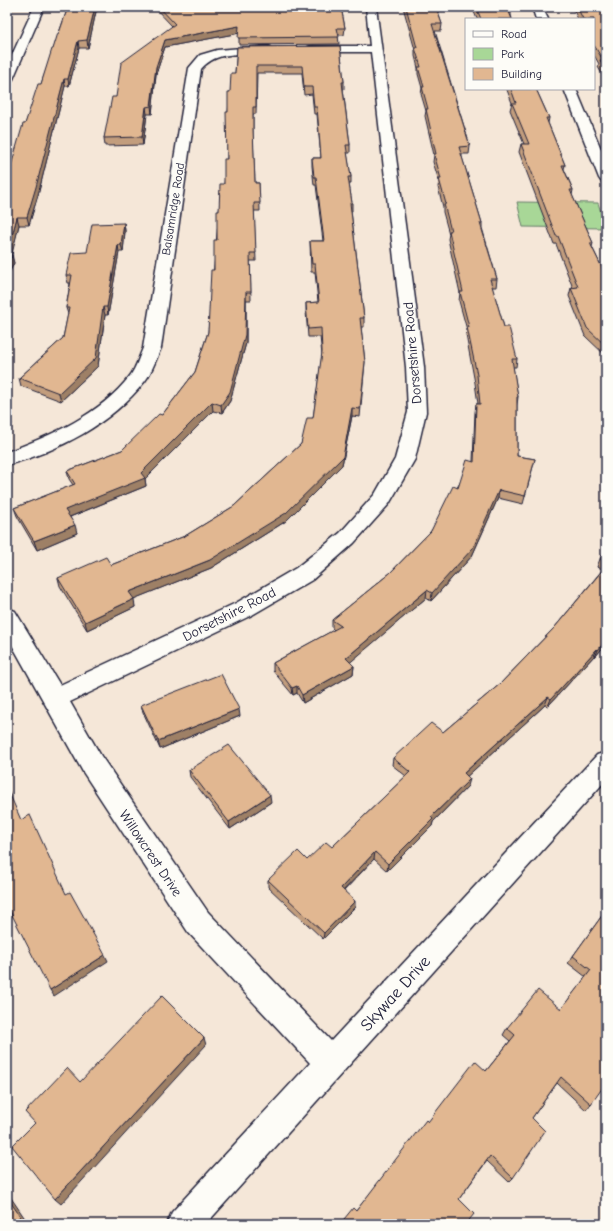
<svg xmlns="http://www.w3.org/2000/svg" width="613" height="1231" viewBox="0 0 613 1231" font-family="'Comic Neue',sans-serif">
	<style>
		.green { fill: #a8d797; stroke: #657c69 }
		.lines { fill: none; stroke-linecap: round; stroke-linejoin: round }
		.street-casing { stroke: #22223b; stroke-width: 3 }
		.street { fill: #fdfcf7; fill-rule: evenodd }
		.wall { fill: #c29d7d; stroke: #22223b }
		.shaded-wall { fill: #9e8066; stroke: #22223b }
		.building { fill: #e1b791; stroke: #22223b }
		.labels { text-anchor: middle; stroke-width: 3; stroke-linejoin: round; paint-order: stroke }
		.far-street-label { font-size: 12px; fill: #22223b; stroke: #fdfcf7 }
		.street-label { font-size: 14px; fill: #22223b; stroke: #fdfcf7 }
		.near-street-label { font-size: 17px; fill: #22223b; stroke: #fdfcf7 }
	</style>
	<rect width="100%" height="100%" fill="#f5e7d8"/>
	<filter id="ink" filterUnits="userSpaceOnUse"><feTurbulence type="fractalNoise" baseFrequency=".025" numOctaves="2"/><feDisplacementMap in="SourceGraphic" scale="8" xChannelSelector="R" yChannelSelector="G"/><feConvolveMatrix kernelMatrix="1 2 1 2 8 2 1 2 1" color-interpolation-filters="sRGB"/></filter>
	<g filter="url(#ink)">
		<path class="green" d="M517,202L598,203L606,228L523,227Z"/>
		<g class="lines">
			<defs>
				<path id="street" d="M34,7H44L13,79L11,82L7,83V66Z
					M366,7H376L424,367L426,412L415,459L389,504L354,543L312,580L252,615L70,702L101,756L208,912L331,1041L597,755L606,752V780L206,1224H167L172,1212L310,1063L188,932L83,772L7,636V608L15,611L60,685L236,603L296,568L340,533L375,494L395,459L408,412L406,367L371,52H312L308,51L306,49L308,47L312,46H370Z
					M532,7H542L548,19H536Z
					M267,46L271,47L273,49L271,51C246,58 220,47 201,69L161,348C156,359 152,372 145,381C111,424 59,451 7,465V452C52,435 100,415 130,376C136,368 139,357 143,348L189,68L200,55L217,50Z
					M564,89H576L606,161V182L601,181L599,178Z"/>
			</defs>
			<use href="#street" class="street-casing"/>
			<use href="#street" class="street"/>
		</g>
		<path class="wall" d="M68,7H133H97L88,48H79L69,86H65L38,195L29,225H19L11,255L14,263L7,277L8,176L25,124L41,84Z
			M154,7H341L345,28L344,35H338L339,44L239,45V33L165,47L156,74L152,114H147L143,145L105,146L104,138L116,97L172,26Z
			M403,7H436L442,24L441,31H435L470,146L469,154H461L482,223V228L497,279L496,287H492L504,327L517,359L516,367H513L518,397L517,405V456L535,459L523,504L498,498L472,556L431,601L426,598L350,662L354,666L353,674L303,703L297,693L293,695L273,671V663L334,630L332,628V620L390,573L431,531L473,461L475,412L476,404H478L475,383L466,335L467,330L459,301L460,293L448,239L449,234L443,212V207L438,187L439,181L433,162L434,155L425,116L426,111L421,94L422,88L418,74V68L415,56V50Z
			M472,7H509L511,12V15L512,19H477Z
			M572,7H606V81L598,67L599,64L594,55V19H578Z
			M340,46L344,82V89H343L350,145V153H347L351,177V184H349L352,203V211H351L364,318V327H361L365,362L360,417L352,416L342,465L286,521L211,568L133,599L135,607L87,630L60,586L58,578L111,565L185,536L234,506L301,444L313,418L322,355L320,337H308L306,311V303L318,302L315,272H311L310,241H323L316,185H314L312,166V158H321L317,114H314L312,94L304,95L302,73H257L256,114H253V136L255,183H259L260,211H254L256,261H250L251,300H246V343L230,401L222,413L213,411L145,479L146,486L70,517L77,533L37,550L17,516L14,508L73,485L69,479L67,471L122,450L162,415L195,372L208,332L219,211L224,184L227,159L228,112L230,92L235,73L237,47Z
			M508,89H536L549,118L548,123L565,165L564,169L573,190L572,195L593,243L592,247L606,276V356L585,336L569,296L571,288H573L556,244H554L519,152L521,144H524L510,110L512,103L507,90Z
			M124,223L125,231L123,252H119L108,315H105L98,366L61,401L21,386L19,378L63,338L68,314L66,308L70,283H68L66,275L87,252Z
			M7,371L9,375L11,383L7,381Z
			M606,549V644L595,657L594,656L548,706L545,705L467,776L468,786L433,822L432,826L387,871L374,859L344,891L355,907L323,939L268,887V880L332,847L406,776L392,765L393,758L443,732L500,684L555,627L603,569L597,567L600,559Z
			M141,705L240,716L160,749L143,712Z
			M189,770L271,802L230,829L190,777Z
			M606,910L604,1010L591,1104L586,1110L557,1083L532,1118L513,1178L509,1182L487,1161L459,1199L356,1211L428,1122L486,1071L510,1041L503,1035L507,1028L561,1009L586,977L568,963L573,956Z"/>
		<path class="shaded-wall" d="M95,7H97L88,48L87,40Z
			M239,26L240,33L165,47L156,74L152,114L151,106L156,67L165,40Z
			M78,41L79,48L69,86L68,79Z
			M64,79L65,86L38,195L29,225L27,217Z
			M146,107L147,114L143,145L142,137Z
			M17,217L19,225L11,258L12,255L14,263L7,277V255Z
			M124,223L125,231L123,252L121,245Z
			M118,245L119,252L108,315L107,307Z
			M246,292V343L230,401L222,413L221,405Z
			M103,307L105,315L98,366L61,401L59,393Z
			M212,402L213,411L145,479L146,486L67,518L65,510L141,473Z
			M352,408V416L342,465L286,521L211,568L131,600L129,592L210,560Z
			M9,416L12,424L7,426V417Z
			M499,490L498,498L472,556L431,601L432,593Z
			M75,525L77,533L37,550L34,541Z
			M427,590L426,598L346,666V658Z
			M134,599L135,607L87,630L85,622Z
			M606,640V644L595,657L598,650Z
			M597,649L594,656L548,706L551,699Z
			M354,666L353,674L303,703L302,695Z
			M297,686V693L293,695L292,688Z
			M548,697L545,705L462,781L464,773Z
			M239,709L240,716L160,749L158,741Z
			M470,779L468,786L433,822L432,826L387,871L388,864L431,817Z
			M270,795L271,802L230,829L229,822Z
			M375,852L374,859L340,894L341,888Z
			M355,901V907L323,939L324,933Z
			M9,909L13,916L7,919V910Z
			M105,955L108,961L54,996L50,990Z
			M204,1038L206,1045L61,1204L55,1199Z
			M7,1192L26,1220L22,1224H12L7,1197Z"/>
		<path class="building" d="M68,7H95L87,40L78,41L68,79H64L36,187L27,217H17L7,255H12L7,265V176H8L23,124H25L38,84H41L52,49H53L58,33H59Z
			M159,7H341L345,28H337L339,37L238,38L239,26L165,40L156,67L151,106L146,107L142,137L104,138L112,97H116L121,63L175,24Z
			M406,7H436L442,24H432L470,146L459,147L482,223H480L497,279H490L504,327H509L517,359H512L518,397H517V456L535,459L525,496L499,490L473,548L432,593L427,590L346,658L354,666L302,695L297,686L292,688L273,663L341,626L332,620L390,573L431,531L453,486L458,488L467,460L474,462L476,404H480L477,375L467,327H469L460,292H463L449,231H451L444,204H446L439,179H441L434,154H436L426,109H428L422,87H424L418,67H421L415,48H417Z
			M476,7H509L511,12H509L512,19H481Z
			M577,7H606V71L600,60H603L594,45V19H583Z
			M340,46L344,82H342L350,145H346L351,177H348L352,203H350L364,318H360L365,362L360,409L352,408L343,457L286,513L210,560L129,592L134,599L85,622L58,578L106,557L111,565L185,536L234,506L301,444L307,418H313L322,352L321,328L308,329L306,303L319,302L315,264H312L310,241H324L316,177H314L312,158H321L317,107H314L312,87H304L302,66H256V107H253V128L255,183H259L260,203H254L256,253H250L251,292H246L245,335L230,392L221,405L212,402L141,473L145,478L65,510L75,525L34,541L14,508L75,484L67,471L122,450L159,414L162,415L195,372L208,332L211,270H214V240H217V211H219L220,184H224V159H227L226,112H228V92H230L231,73H235L237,47Z
			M511,89H536L549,118H546L565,165H562L573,190H570L593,243H590L606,276V346L587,328L571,288L578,287L558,236H556L521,144H529L512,103H516Z
			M124,223L121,245H118L107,307H103L96,358L59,393L19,378L63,338L69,308H66L72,275H66L71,253L87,252L92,224Z
			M606,549V561L600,559Z
			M606,566V640L598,650L597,649L551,699L548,697L464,773L470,779L431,817L433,819L388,864L375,852L341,888L355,901L324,933L268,880L298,851L307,860L326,842L332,847L410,772L393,758L431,723L443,732L500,684L555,627Z
			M221,674L239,709L158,741L141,705Z
			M229,745L270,795L229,822L189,770Z
			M7,788L21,820L30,815L66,894L70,892L105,955L50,990L9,909L7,910Z
			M606,910V1007L604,1010L606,1012V1083L591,1104L561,1077L532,1118L545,1131L513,1178L490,1156L459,1199L474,1214L466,1224H340L353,1208L356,1211L426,1120L428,1122L475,1061L486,1071L515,1035L507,1028L538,990L561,1009L591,970L573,956Z
			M162,996L204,1038L55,1199L12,1146L35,1123L25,1112L67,1068L80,1082Z
			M7,1197L20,1216L12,1224H7Z"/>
	</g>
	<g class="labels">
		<g class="far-street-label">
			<text transform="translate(173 209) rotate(-81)" y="4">Balsamridge Road</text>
		</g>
		<g class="street-label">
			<text transform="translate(412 353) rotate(-95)" y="5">Dorsetshire Road</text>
			<text transform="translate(229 614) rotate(-27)" y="5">Dorsetshire Road</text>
			<text transform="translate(151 853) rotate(56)" y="5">Willowcrest Drive</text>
		</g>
		<g class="near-street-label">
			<text transform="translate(395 993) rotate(-48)" y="6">Skywae Drive</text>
		</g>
	</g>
	<rect width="613" height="1231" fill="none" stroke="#fdfcf7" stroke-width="24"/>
	<rect x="12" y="12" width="589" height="1207" fill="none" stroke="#22223b" stroke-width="1.5" filter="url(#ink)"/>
	<rect x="465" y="18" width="130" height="72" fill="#fdfcf7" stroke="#a5a5ac"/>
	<rect x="473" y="31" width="20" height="6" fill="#fdfcf7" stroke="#a5a5ac"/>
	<text x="501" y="38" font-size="12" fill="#22223b">Road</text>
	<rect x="473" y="48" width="20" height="12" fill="#a8d797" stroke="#a5a5ac"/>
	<text x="501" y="58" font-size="12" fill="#22223b">Park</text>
	<rect x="473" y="68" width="20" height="12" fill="#e1b791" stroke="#a5a5ac"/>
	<text x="501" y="78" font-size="12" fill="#22223b">Building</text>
</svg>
